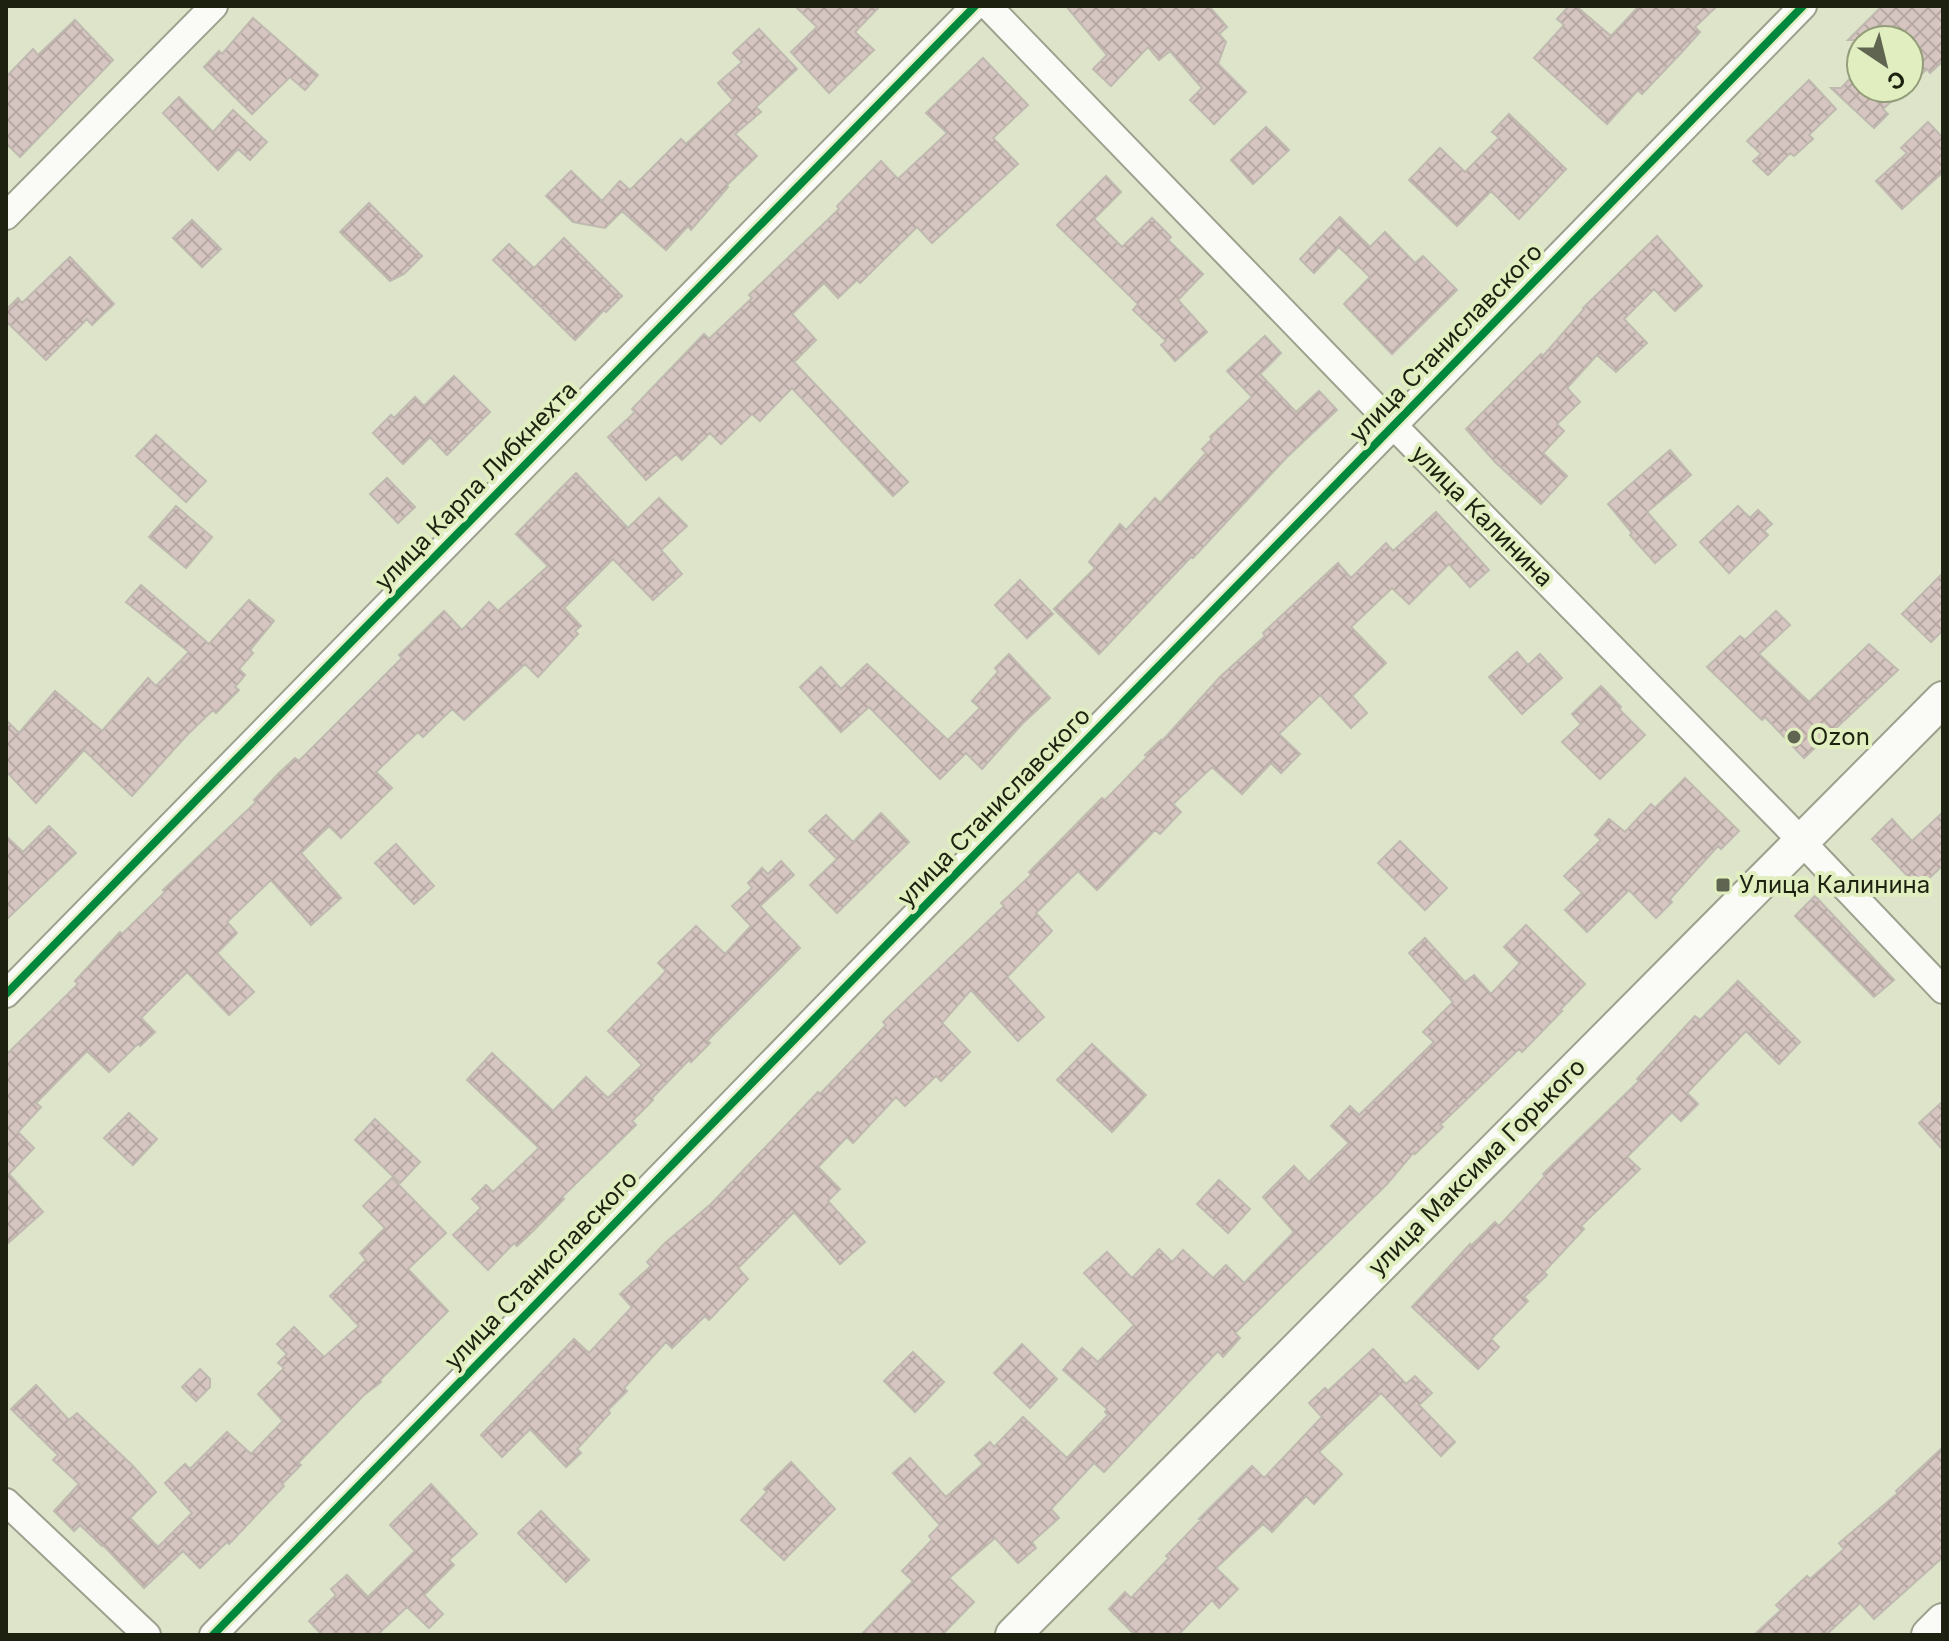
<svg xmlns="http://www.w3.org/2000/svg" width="1949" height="1641" viewBox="0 0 1949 1641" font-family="Inter,sans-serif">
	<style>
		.building { fill: url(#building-cross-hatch); stroke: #bfb9b0; stroke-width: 2 }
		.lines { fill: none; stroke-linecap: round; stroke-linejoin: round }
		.minor-casing { stroke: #9ca18d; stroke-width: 30 }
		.major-casing { stroke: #9ca18d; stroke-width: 38 }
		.minor { stroke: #fafbf7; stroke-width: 26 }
		.major { stroke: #fafbf7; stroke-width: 34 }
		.cycleway-casing { stroke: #e1efc0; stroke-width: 13 }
		.cycleway { stroke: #00873e; stroke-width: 8 }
		.poi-dot { fill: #606551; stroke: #e1efc0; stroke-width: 3 }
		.labels { text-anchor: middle; stroke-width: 8; stroke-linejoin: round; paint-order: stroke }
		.street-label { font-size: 24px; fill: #1d2110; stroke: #e1efc0 }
		.poi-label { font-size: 24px; fill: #1d2110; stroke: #e1efc0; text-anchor: start }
	</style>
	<defs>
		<pattern id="building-cross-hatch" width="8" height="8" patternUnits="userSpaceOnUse" patternTransform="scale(2)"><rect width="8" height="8" fill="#d6c5c0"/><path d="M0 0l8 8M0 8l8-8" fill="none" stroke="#b7a9a4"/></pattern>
	</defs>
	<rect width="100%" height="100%" fill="#dde4ca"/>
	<path class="building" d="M795,6H880L855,32L874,50L829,93L791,52L817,27Z
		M1066,6H1209L1227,27L1219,34L1226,42L1218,64L1246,92L1214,124L1190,100L1202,88L1170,51L1159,60L1148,47L1111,86L1093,69L1107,55Z
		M1569,6H1576L1611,36L1639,6H1717L1695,27L1700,32L1681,53L1642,94L1638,90L1607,124L1534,58L1564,25L1557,19Z
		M1882,6H1943V61L1930,73L1927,69L1909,86V40H1848Z
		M253,18L318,75L305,90L290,77L252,114L204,67L219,51L222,54Z
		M75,20L113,60L20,157L6,143V77L33,49L38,55Z
		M759,29L797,69L756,107L761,112L735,134L757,156L727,185L728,187L691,230L688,226L666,250L622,211L605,228L573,222L546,196L571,171L602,201L620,181L630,190L681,139L686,144L733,100L718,83L742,62L733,53Z
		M983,58L1028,105L993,138L1018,164L932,243L917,227L860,283L857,280L838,298L824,283L792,314L816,340L794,362L908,482L893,496L792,388L760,421L752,414L721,444L710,433L682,460L676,454L646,480L608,437L635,412L632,409L704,334L709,339L752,298L749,295L839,209L837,206L881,161L898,179L947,133L926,113Z
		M1861,67V88H1906L1883,109L1888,114L1874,128L1831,88H1841Z
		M1809,80L1836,109L1809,135L1813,139L1794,156L1790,153L1768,175L1753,161L1761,154L1747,141Z
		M179,97L213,132L233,110L267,142L250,160L238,149L218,170L163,113Z
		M1509,114L1566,169L1519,219L1491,191L1457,226L1409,180L1440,148L1465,172L1499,138L1492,132Z
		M1928,122L1943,138V172L1902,209L1876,181L1907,153L1901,148Z
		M1266,127L1289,150L1253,184L1231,160Z
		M1106,176L1121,192L1094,219L1122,247L1152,218L1171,237L1168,240L1203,274L1178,300L1207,332L1175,361L1161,345L1166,341L1133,310L1138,304L1057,225Z
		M369,203L422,256L404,274L390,281L340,232Z
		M1340,217L1370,247L1385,232L1415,263L1423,256L1457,290L1392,354L1344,304L1370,277L1339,247L1314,273L1300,259Z
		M192,220L221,249L202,267L173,238Z
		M1657,236L1702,286L1675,311L1654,289L1624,319L1647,343L1616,372L1597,355L1567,388L1580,402L1557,424L1564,431L1543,453L1567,476L1541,504L1495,462L1466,429L1541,354L1543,356L1584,309L1583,308Z
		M564,238L622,296L606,312L604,310L575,340L493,260L509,244L534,268Z
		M70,257L114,304L92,325L87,319L46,360L6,321V310L18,298L22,303Z
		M1265,336L1281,353L1260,374L1296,412L1319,391L1337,410L1286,458L1193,558L1191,557L1099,654L1054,609L1095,568L1089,562L1120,524L1126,530L1155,498L1160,503L1206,453L1202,449L1212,439L1210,437L1252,397L1227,371Z
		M454,376L490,412L447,455L430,437L403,464L373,433L391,415L394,418L415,397L424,406Z
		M156,435L206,481L186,502L136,456Z
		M1670,450L1691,475L1647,512L1676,545L1655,563L1630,535L1632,533L1608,504Z
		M576,473L628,528L659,498L687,526L661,550L682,574L653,600L613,559L564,608L581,626L575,631L578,634L538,677L525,664L464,720L452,709L423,737L418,732L376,772L392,788L341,838L329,826L301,853L341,898L311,925L271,880L227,922L237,933L217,953L254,992L229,1015L187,972L141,1018L155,1032L140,1046L138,1044L109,1072L87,1051L36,1103L41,1107L18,1132L34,1148L9,1174L43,1212L6,1245V1055L78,984L75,981L120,932L122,934L165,892L163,890L256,802L254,800L278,774L295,758L299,761L402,658L399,655L444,611L462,630L489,602L498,611L548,566L516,534Z
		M387,478L415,507L398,523L370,494Z
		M176,506L212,537L186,568L149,537Z
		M1738,506L1750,518L1758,510L1772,524L1764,531L1768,535L1729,573L1700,542Z
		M1436,512L1489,570L1470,587L1449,564L1409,604L1392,588L1351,627L1386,663L1352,696L1367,713L1351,728L1320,695L1279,734L1300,754L1281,773L1271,763L1242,794L1212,767L1173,804L1181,812L1160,834L1155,830L1097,890L1078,871L1036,913L1052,931L1007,977L1044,1017L1018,1041L971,990L942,1023L970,1052L941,1081L936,1076L905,1106L896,1097L853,1143L847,1137L818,1167L840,1189L828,1201L865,1242L840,1264L794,1212L738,1268L748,1279L709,1320L705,1316L672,1348L666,1342L624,1388L627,1391L608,1410L610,1413L577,1449L581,1453L566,1467L530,1429L502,1457L481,1435L574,1339L589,1353L632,1307L620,1294L651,1266L647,1262L665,1243L711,1204L818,1092L820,1094L886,1025L883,1022L1004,906L1001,903L1031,875L1029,872L1102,798L1105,800L1147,757L1145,755L1161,740L1162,741L1220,677L1265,636L1263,633L1338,563L1351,578L1386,543L1393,551Z
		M1943,573V630L1931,642L1902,614Z
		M1020,580L1053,614L1027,638L995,605Z
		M141,585L209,644L249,600L274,621L250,650L253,653L239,669L245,675L235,687L239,690L216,713L213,710L186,736L132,796L84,750L36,803L6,771V720L19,733L55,691L102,731L148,678L156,686L189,652L126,602Z
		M1776,611L1790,625L1759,654L1809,702L1869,644L1898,670L1804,758L1765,717L1762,720L1707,667L1740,636L1745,640Z
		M1517,652L1528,665L1540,654L1562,678L1522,714L1489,677Z
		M1009,654L1050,698L1022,724L982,769L966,753L940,779L869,707L841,732L800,687L821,667L841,689L867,664L948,740L980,708L972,701L998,672L995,668Z
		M1601,686L1621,707L1619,709L1645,735L1600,779L1562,742L1581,724L1572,714Z
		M1685,778L1739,831L1721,849L1718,846L1670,899L1672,902L1656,918L1629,890L1587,932L1565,910L1582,893L1564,876L1601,840L1595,835L1609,819L1625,832L1651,804L1655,808Z
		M1943,812V865L1919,888L1872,839L1892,819L1912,841Z
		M881,813L909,842L837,913L810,885L837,859L809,831L826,815L853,842Z
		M49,826L76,853L6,920V836L23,852Z
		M1400,841L1447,888L1425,910L1378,863Z
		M396,844L434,886L414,904L375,863Z
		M781,861L794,875L760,906L800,948L707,1041L710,1043L691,1062L689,1060L652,1098L653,1100L632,1121L636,1125L562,1197L564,1199L532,1232L517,1246L514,1243L488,1270L453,1235L481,1208L472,1199L486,1185L493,1192L539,1148L467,1080L492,1053L553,1111L586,1077L608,1098L642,1065L608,1031L666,971L658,963L696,926L725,954L751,926L732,906L752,888L748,883L762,868L768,874Z
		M1815,896L1894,980L1874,997L1795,916Z
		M1526,925L1585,984L1560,1010L1562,1011L1522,1052L1519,1049L1440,1125L1443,1127L1415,1154L1414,1152L1387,1184L1235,1333L1240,1338L1223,1357L1218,1351L1104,1472L1094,1463L1051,1509L1059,1518L1032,1542L1036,1548L1018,1563L995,1538L949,1578L974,1602L942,1635H861L913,1581L902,1571L932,1540L929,1536L940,1525L893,1473L910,1458L946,1497L983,1464L975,1455L990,1442L994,1447L1023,1417L1067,1458L1108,1415L1105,1412L1107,1409L1063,1370L1082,1348L1098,1362L1134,1325L1084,1273L1107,1252L1132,1278L1159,1249L1172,1262L1183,1250L1213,1278L1226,1265L1244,1283L1294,1232L1263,1197L1294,1166L1309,1182L1349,1143L1331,1126L1350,1106L1359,1115L1434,1042L1423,1032L1453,1002L1409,953L1425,938L1465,982L1474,975L1491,994L1520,963L1504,947Z
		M1738,981L1800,1042L1779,1064L1746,1031L1687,1093L1698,1104L1681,1121L1672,1112L1627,1157L1640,1169L1581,1226L1584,1229L1544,1272L1547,1275L1524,1297L1528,1301L1491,1339L1499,1347L1478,1369L1412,1307L1470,1244L1471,1246L1495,1222L1499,1226L1545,1176L1543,1174L1639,1081L1637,1079L1695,1016L1700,1020Z
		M1092,1044L1146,1095L1112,1132L1057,1080Z
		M1943,1101V1150L1919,1123Z
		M129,1113L157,1139L133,1165L104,1138Z
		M375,1119L420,1162L400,1183L355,1140Z
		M392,1178L446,1233L408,1269L448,1311L380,1380L381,1382L364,1395L298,1463L301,1465L282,1484L284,1486L229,1544L227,1542L200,1568L183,1551L144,1588L103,1545L102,1546L80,1525L74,1531L54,1511L79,1484L53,1460L58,1455L11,1409L36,1385L69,1420L77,1413L133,1466L156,1492L130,1518L158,1547L192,1513L165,1483L185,1464L190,1469L227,1432L251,1454L283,1421L258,1394L284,1368L278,1363L287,1354L277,1344L294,1327L324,1357L359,1326L330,1296L366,1260L360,1253L385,1228L363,1206Z
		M1219,1180L1250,1209L1228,1233L1197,1204Z
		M1022,1344L1057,1379L1030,1408L994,1373Z
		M1373,1349L1406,1384L1415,1376L1432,1393L1419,1405L1455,1442L1441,1456L1381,1393L1319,1452L1342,1474L1314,1504L1306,1496L1272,1532L1263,1524L1216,1568L1238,1589L1219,1608L1212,1600L1178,1635H1135L1109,1609L1125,1592L1131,1598L1169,1558L1166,1556L1201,1520L1199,1519L1252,1466L1264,1478L1322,1417L1309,1403L1325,1388L1328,1391Z
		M913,1352L944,1382L915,1412L884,1381Z
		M200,1369L210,1379V1387L196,1401L182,1387Z
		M1943,1447V1557L1874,1619L1860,1603L1826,1635H1754L1781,1610L1776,1605L1807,1576L1810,1579L1844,1549L1839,1543L1898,1493L1896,1491Z
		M791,1462L835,1509L784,1560L741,1520L767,1492L764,1489Z
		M431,1484L477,1534L449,1560L454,1565L424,1595L443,1614L429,1628L407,1607L377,1635H322L309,1621L336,1595L331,1589L347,1575L368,1597L415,1551L390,1525Z
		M541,1511L589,1560L566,1582L518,1533Z"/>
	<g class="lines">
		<defs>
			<path id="minor" d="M988,6L1394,426L1784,823L1943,990
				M6,216L214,6
				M6,994L975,6
				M6,1502L147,1635
				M213,1635L1803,6"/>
			<path id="major" d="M1013,1635L1943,699
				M1929,1635L1943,1621"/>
		</defs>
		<use href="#minor" class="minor-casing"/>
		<use href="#major" class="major-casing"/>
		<use href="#minor" class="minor"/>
		<use href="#major" class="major"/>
		<defs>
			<path id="cycleway" d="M6,994L975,6
				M213,1635L1803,6"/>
		</defs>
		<use href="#cycleway" class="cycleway-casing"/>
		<use href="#cycleway" class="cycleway"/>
	</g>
	<g class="poi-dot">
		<circle cx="1794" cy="737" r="8"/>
		<rect x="1715" y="877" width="16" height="16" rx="4"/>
	</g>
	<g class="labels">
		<g class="street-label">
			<text transform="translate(1446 343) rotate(-46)" y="8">улица Станиславского</text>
			<text transform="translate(476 486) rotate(-46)" y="8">улица Карла Либкнехта</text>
			<text transform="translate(1482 516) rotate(45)" y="8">улица Калинина</text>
			<text transform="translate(994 807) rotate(-46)" y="8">улица Станиславского</text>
			<text transform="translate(1477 1167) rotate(-45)" y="8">улица Максима Горького</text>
			<text transform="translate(541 1270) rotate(-46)" y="8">улица Станиславского</text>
		</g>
		<g class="poi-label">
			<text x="1810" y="745">Ozon</text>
			<text x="1739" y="893">Улица Калинина</text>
		</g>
	</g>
	<rect width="1949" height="1641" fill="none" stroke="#1d2110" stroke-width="16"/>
	<g transform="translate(1885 64) rotate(145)"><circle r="38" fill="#e1efc0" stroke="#939d7a" stroke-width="2"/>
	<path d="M0-6L14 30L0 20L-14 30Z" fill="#606551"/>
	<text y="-12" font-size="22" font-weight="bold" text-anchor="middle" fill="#1d2110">С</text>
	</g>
</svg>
